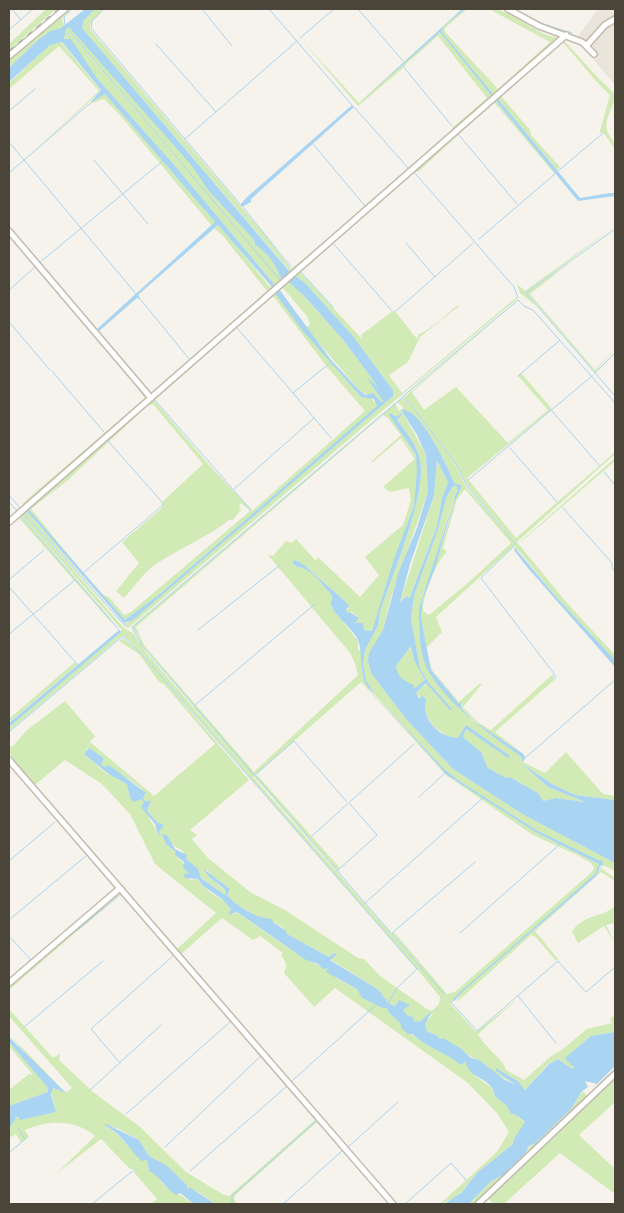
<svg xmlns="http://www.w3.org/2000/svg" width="624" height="1213" viewBox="0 0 624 1213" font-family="'IBM Plex Sans',sans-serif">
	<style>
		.residential { fill: #eae5da }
		.green { fill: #d2eab5; fill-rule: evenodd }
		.water { fill: #a9d4f2; fill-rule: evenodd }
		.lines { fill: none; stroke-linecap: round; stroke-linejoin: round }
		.stream { stroke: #a9d4f2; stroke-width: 1 }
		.minor-casing { stroke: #c2bbae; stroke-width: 8 }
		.minor { stroke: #fff; stroke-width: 5 }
		.rail { stroke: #9a9a9a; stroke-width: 1; stroke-dasharray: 6 6; stroke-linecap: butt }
	</style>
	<rect width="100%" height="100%" fill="#f6f3ec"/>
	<path class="residential" d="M598,9H615V85L576,39Z"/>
	<path class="green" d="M46,9H56L9,50V44Z
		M67,9H71L62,18L64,26L38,40L9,68V59Z
		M95,9H103L90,24V29L266,236L291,269L344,226L152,395L267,291L223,236L214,228L219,225L270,287L274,284L176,167L96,77L71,43L64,39L66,28L280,281L67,28L69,26L191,165L208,190L254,240L255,245C267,250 277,267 281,279L290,271L82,28L84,20Z
		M465,9H467L445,28V32L498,89L550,42L489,9C515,9 534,36 560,38L504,9H506L561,38L412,166L453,130L452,128L487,98L438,36L406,64L405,67L402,64L440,32L493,94L442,32L443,27Z
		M300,38L359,103L401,65L403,68L358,106Z
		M563,40C581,58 596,77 615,94C616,106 603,118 607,130C609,138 615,139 615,149L603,132L600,133V131L610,95C592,79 580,60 562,42L501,96L530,130L531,135L560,167L557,170L498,99L495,100L555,172L554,173L494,102L418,172L415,169Z
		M61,42L101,91L25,159L99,91L59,46L9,89V83L50,45Z
		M105,94L215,222L212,226L119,114L104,99L89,104Z
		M413,171L299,271L361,338V335L394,310L417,339L419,334C434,328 445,315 458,305L459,306L420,337L408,362L389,375L402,393L517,297V299L375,417L128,628L24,512L26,510L123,623H127L393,396V390L352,335L306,284L296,276L293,277L300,292L344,341L378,387L379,389L369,380L383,400L381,402L360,391L310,333L306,327L310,325L307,316L283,288L276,293L303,330L361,397L371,398L378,406L161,593L125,620L101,594L109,597L124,615L131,612L250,511L241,503L239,506L241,510L233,520H229C206,538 180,548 156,564C144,572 134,587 124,598L116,591L139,563L122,542L163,507L161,503L203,464L153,404L146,407L68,480L31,509L83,573L27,509L153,399L209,465L252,511L365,411L327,367L274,297L272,296L156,399L154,397Z
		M615,226L526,293L536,306L520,293L517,284L525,291Z
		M572,261L530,294L595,370L615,349L595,372L527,293Z
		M518,300L412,392L424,410L456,387L508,443L548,410L518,376L521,373L552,409L467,478L516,538L615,452V454L517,542L566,602L615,655V660L558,599L519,551L515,548L513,549L517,544L468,486L457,466L414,407L403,398Z
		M93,332L148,397L147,399L25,505L23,503L145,398Z
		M401,399L413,407L456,466L466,487L516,544L436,617L442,632L426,648L432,670L459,702L479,684H482L463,707L479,723L491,730L553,674L554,680L495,732L526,756L481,726L461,708L462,703L459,704L431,670L421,618L423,599L445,535L458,485L454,483C446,459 428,430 410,412L403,411L396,418L390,416L418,459L415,502L372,631L364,630L361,623H355L359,618L352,612L347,613L345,611L349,608L346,602L310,570L295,560L292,562L297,567C312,568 321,584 331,594V607L358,641V649L362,653V671L371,692L438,765L454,780L472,789L537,833L599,864L595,874L450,1003L476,1032L519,998L478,1034C483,1046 505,1061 506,1070L524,1080L550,1057L563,1049L587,1029L612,1023L610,1019L615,1014V1032L591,1036L566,1057L574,1068L572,1069L558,1059L548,1064L525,1090L518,1081L496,1068L516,1085L489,1070L476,1059C471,1058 449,1042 443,1038L439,1039L438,1036L427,1031L425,1025L433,1013L421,1021L414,1023L403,1010L409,1006L397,1002L395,1006L388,1003L379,990L330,959L336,954L334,953L329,957L287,934C282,921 262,920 251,913C244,909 231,902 227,894C225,891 226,886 223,884C218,879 212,876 208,871L205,870L210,878L226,891L225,895L199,876L198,869L187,862L183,851C176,848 164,839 159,831L163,824L158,823L147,811L149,807L143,797L146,794C134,779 116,772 100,765L104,758L88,748L84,754L107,774L115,776L127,785L130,798L142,799C145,804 145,810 148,815C151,823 155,826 158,834C165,836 175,847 175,855C182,863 190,867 190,880L197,879C201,882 202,886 206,889C216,898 229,900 233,915L236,912C258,926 308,965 328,968L336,978L357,989L363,998L387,1008L389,1013L416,1038L451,1057L461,1065L467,1060L475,1076L492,1088L495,1096L509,1107L510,1113L518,1116L525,1123L515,1137L512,1145L477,1173L457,1197L440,1204L497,1152L509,1132L497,1113L468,1083L335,988L314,1007L284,973C287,965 287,962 281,956L283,953L260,936L253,940L222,918L181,954L177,949L216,913L155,864L130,814L102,784L65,760L35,785C25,774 9,761 9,745L12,747L26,731L65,701L95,736L90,742L154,796L215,744L164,684L159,682L139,654L119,641L123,638L140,652L249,780L190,830L197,835L192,839L208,858L250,892L285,910L358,958L364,959L380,976L427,1009L432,1011L439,1004L440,997L417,969L139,650L123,635L9,731V727L122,630L20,514L23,512L123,627L134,634L141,646L139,637L132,627L395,403L399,411L404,408L397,402ZM383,415L387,417L401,435L372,461L373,462L401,438L415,459L383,487L390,492L409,488L411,500L403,525L365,557L379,575L360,597L319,558L315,560L296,539L291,543L286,541L273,556L268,555L350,653L355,663L358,675L254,772L196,705L194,707L251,774L144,650L146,649L194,706L195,704L144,645L136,627ZM465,489L511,543L469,582L429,615L423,611C422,597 437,560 447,552L443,548L457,499ZM361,682L446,775L533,835L579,856L591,863L594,868L592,872L455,992L447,994L394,932L392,933L445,995L253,777Z
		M403,413L426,455L428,492L390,600L383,630L368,661L371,673L406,719L453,769L524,815L615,863V871L603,865L602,869L615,878V881L601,872L535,931L558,959L556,961L535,936L531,935L457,1002L460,994L596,876L603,864L538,831L458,780L444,769L376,696L366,680L363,664L365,650L378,626L380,612C392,576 427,495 420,460C417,445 406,432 397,420Z
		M615,458V461L521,542V541Z
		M437,460L448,482L442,498L437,526L410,597L409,599L407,596L400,602L434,496Z
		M454,485L457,487V491C446,518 440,547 431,574C429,583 423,591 422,599C405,676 467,718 522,757L523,762L545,773L566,752L603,794L615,796V800L575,795L552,784L521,763L548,787L587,803L556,798L543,801L538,793L510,777L506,778L488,768L481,752L463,737L466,729L501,753L510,756L466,726L458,738L447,736L433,726L426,714L425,702L416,693L427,683L452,709L428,682L420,668L411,619L414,596L438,529L447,496Z
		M20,516L111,619V622L19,518Z
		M411,646L413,656L425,681L414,690L410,684C401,682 397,674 396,666Z
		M75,662L77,665L12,720L10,718Z
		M9,763L121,893L9,990V980L115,889Z
		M257,775L340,868L337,870L255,777Z
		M615,906V923L606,925L615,943L604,926L578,943L572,931C587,912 601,919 615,906Z
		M9,1009L53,1058L60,1054L59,1060L93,1092L139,1126L186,1172L224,1195L229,1196L315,1120L317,1122L235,1195L234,1199L237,1204H215L197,1191L186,1189L187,1185L167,1167L149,1156L139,1140L117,1128L105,1126C123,1135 130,1153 147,1160L149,1171L156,1175L164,1185L194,1204H151L157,1199L134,1172L135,1169H130L101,1139L56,1174L95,1136C75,1119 48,1120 25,1130L29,1137L21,1143L16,1134L9,1138L10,1123L17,1115L18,1119L56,1112L51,1090L53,1088L66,1093L31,1060L9,1034L63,1090L67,1092L72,1088L9,1016Z
		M9,1042L48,1088V1092L9,1106V1090L29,1074L33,1075L9,1046Z
		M615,1076V1102L579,1135L615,1169V1194L560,1153L504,1204H494L488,1198Z
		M582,1091L589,1097L476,1204H469L490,1182L503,1175L525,1154L530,1146L536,1143L572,1108Z"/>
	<path class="water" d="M85,9H95L84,20L82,28L290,272L281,279C277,267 267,251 255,245L254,240L208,190L191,165L69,27L66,29L64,39H71L96,77L176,167L274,284L272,287L218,225L138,295L141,300L137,298L98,332L96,330L215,222L105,94L89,104L101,90L62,42L50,45L9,82V68L38,40L51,31L61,28Z
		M462,9H465L443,27L442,32L493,94L491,95L440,32L359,103Z
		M498,99L580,198L610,193H615V196L578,201L495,100Z
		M352,105L354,107L251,199V202L242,207L240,205L246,198Z
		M296,276L306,284L352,335L393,390V396L133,620L124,623L26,510H29L125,620L161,593L377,406L374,399L361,397L302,330L275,293L279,289L331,360L360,391L366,395L373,393L381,402L383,401L367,378L378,387L344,341L305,297L289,282Z
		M402,409C405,410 407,411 410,412C424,420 449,467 454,483L462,486L453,505L435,568L423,599L421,618L431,670L459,704L461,702V708L474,721L523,754L525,757L524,761H522V757C492,737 436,696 424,661C419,644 419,625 419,608L457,491V487L454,485L447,496L438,529L414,596L411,619L420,668L428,682L452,709L450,710L426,683L416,693L419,698L423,696L426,699C421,719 438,737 458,738L466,725L510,756L508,758L466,729L463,737L481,752L488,768L506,778L510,777L538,793L543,801L556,798L585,802L548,787L521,763L552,784L575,795L615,800V863L524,815L453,769L406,719L371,673L368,661L369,653L383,630L399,571L417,528L428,492L426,455L417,435L403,413L397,420C406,432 417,445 420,460C427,495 392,575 380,612L378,626L365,650L363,664L366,680L376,696L444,769L458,780L538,831L600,861L602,860L603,865H601L596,876L461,993L455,1001L453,999L459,993L595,874L599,864L537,833L447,775L367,686C359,671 363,654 358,640C354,630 333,614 331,605C330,601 333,599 331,594C321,584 312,568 297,567L292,562L295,560L304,565L346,602L349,607L346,609L347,613L350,612L359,618L355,623H363L364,630L372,631L394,559L414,506L417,471L416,455L389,415L390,413L396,417L403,412ZM437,460L448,482L442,498L437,526L410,597L409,598L407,596L400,602L410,564L434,496ZM411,646L414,660L425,680L414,689V685C404,681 398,678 396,666Z
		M515,548L558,599L615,660V667L527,567L514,550Z
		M119,630L121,632L9,727V723Z
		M89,748L104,758L101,765L105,767L109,765L146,793L143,798L146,802L151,800L147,811L158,823L163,824V827L159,831L160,834L167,835L175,849L187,855L186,859L198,869L201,878L225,895L226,891C219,883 209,880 204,869L230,889L227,895C239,908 256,918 272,919L273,922L286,931L287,934L329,957L334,953L337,954L330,960L379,990L388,1003L395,1006L399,1000L410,1005L403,1010L408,1016L413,1017L414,1022L421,1021L432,1011L425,1025L427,1031L438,1036L439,1039L443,1038L460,1048L471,1058L479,1060L505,1080L516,1085L496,1071V1068L518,1081L525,1090L549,1064L558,1059L572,1069L574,1067L566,1060V1057L591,1036L615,1032V1066L597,1084L585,1081L588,1087L581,1092L572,1108L536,1143L529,1146L525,1154L503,1175L490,1182L469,1204H444L461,1193L477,1173L512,1145L515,1137L525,1122L518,1116L510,1113C508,1103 501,1103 495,1096C494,1094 494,1090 492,1088C484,1076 467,1077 466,1061L461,1065C449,1054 420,1044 413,1034H408L401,1028V1024L389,1013L387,1008H383L362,998L357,989L326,972L328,968L323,969L318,964L306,960L237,912L228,915L231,909L222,899L203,886L198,879L185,878L183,874H189L183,867L184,862L175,855V851L166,844L163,836L158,834L155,824L141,807L144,802L141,799L134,802L130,798L127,785C121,779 112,777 106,772C99,766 91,760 84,754Z
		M9,1037L66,1093L53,1088L51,1094L56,1112L20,1120L17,1116L9,1129V1106L48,1092V1088L9,1042Z
		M106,1124L139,1140L149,1156L167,1166L187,1185V1189L191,1188L215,1204H194L180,1193L176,1195C165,1188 160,1176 149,1171L147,1160L142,1161C127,1148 125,1136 104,1125Z"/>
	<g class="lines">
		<path class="stream" d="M12,9L21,20
			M104,9L92,21L91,28L240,204
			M202,9L232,46
			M269,9L352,105
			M358,9L403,61
			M503,9L507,11
			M515,15L559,37
			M526,15L543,24L572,33
			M65,25L64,17L72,9
			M67,28L280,280
			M9,30L33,9
			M300,38L334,9
			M156,44L216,112
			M402,65L452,126
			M354,107L409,169
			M9,111L35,89
			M458,134L517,204
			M185,139L297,41
			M9,142L137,295
			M313,144L365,206
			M94,160L148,224
			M558,171L603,133
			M414,172L514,287L518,298
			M9,173L89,104
			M243,207L291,267
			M615,229L526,293L615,396
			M479,239L556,173
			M333,243L392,311
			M406,243L435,277
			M39,263L164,160
			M300,271L333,307
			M9,290L36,266
			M141,300L190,360
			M396,311L473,243
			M9,322L50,370
			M237,328L293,393L330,363
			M52,371L104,432
			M595,373L615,353
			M518,376L559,341
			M293,393L331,438
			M402,397L518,300L524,306L533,310L615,403
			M154,399L251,510
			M552,411L599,465
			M108,441L162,502
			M510,448L557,502
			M604,472L615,485
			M468,480L592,376
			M234,489L314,418
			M9,495L20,508
			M9,502L17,511
			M563,508L612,563V568L615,572
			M24,513L126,627
			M20,515L119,630
			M83,573L163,505
			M9,580L44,550
			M9,587L78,665
			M198,630L280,565
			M9,634L75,580
			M142,646L132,627L402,398L413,407L457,466L467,486L516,544L481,578L555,675V679
			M145,649L444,994
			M194,706L315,604
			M9,717L12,721
			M9,732L123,636L140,652L417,969L397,988L388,1003
			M9,753L11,759
			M525,758L615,680
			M254,776L294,741L347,802
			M419,797L445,773
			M312,836L414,744
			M81,840L129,895
			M9,861L55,822
			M337,871L377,835L350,804
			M365,903L484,797
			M9,920L87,855
			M78,930L121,894L130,904
			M392,933L475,862
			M460,933L560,844
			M9,936L31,960L9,979
			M518,996L556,1043
			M454,1000L451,1002L477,1031L558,961L586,992L615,967
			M219,1007L246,1038
			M24,1027L103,961
			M120,1063L91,1029L174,955
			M291,1082L377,1004
			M286,1085L371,1183
			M90,1090L161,1025
			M126,1114L230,1022
			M165,1147L262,1055
			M347,1148L398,1102
			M9,1153L25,1139L18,1128
			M190,1171L287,1086
			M92,1204L135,1169
			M232,1204V1196L316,1121
			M283,1204L342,1151
			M405,1204L451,1163L466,1180"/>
		<defs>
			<path id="minor" d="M508,9L539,26L582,42L594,54
				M587,45L605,25L615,19
				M9,56L65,9
				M9,231L151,398
				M9,522L566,35
				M9,760L393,1204
				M9,983L119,889
				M478,1204L615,1074"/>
		</defs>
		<use href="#minor" class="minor-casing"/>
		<use href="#minor" class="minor"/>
		<path class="rail" d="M9,51L58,9"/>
	</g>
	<rect width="624" height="1213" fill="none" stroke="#4b4439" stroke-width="20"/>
</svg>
